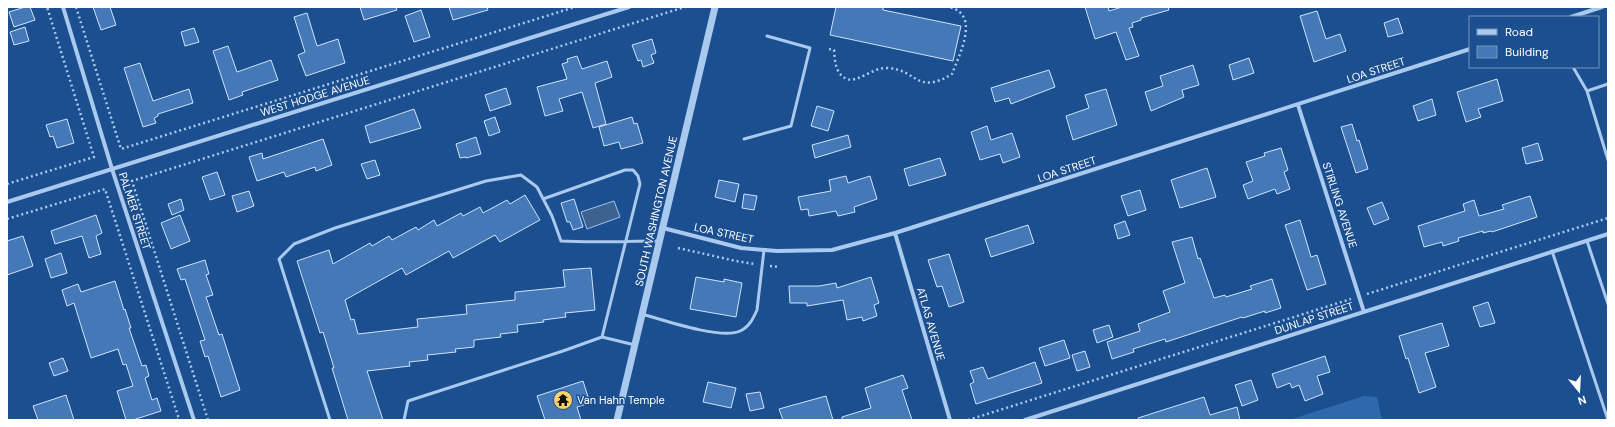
<svg xmlns="http://www.w3.org/2000/svg" width="1615" height="427" viewBox="0 0 1615 427" font-family="'DM Sans',sans-serif">
	<style>
		.green { fill: #2e69ad }
		.water { fill: #3c6290; stroke: #9cc4f0 }
		.building { fill: #4478b7; stroke: #cfe3fa }
		.lines { fill: none; stroke-linecap: round; stroke-linejoin: round }
		.path { stroke: #a9c9ee; stroke-width: 2.5; stroke-dasharray: 2 3; stroke-linecap: butt }
		.service { stroke: #a9c9ee; stroke-width: 3 }
		.minor { stroke: #a9c9ee; stroke-width: 4 }
		.tertiary { stroke: #a9c9ee; stroke-width: 7 }
		.labels { text-anchor: middle; stroke-width: 3; stroke-linejoin: round; paint-order: stroke }
		.street-label { font-size: 11px; fill: #fff; stroke: #1b4f8f }
		.poi-label { font-size: 11px; fill: #fff; stroke: #1b4f8f; text-anchor: start }
	</style>
	<rect width="100%" height="100%" fill="#1b4f8f"/>
	<path class="green" d="M1364,396L1377,397L1382,420H1289Z"/>
	<path class="water" d="M614,201L620,217L587,229L581,212Z"/>
	<path class="building" d="M25,7H30L35,20L14,27L9,12Z
		M93,7H110L116,25L101,30Z
		M360,7H396L397,10L364,20Z
		M449,7H487L488,10L453,20Z
		M836,7H883V10L961,26L953,61L830,35Z
		M1085,7H1108L1109,11L1122,7H1168L1169,10L1141,18V20L1132,23L1133,27L1129,28L1139,56L1126,60L1116,32L1095,39Z
		M421,10L430,37L414,42L405,16Z
		M1317,11L1326,39L1340,34L1346,51L1314,62L1300,16Z
		M307,13L317,46L338,39L345,63L306,76L298,55L305,52L294,17Z
		M1398,18L1403,33L1388,37L1384,23Z
		M25,27L29,41L14,45L10,32Z
		M194,28L199,42L185,46L181,32Z
		M652,39L656,53L651,55L654,63L643,67L641,60L638,61L632,45Z
		M228,46L237,72L271,60L278,80L242,92L243,95L229,100L213,51Z
		M577,56L582,69L607,61L612,77L595,83L606,124L593,128L582,92L559,99L563,111L545,116L537,87L567,79L562,64L568,62L567,59Z
		M1249,58L1254,73L1233,80L1229,65Z
		M140,63L153,101L189,89L193,103L158,114V116L154,118L156,123L143,127L124,68Z
		M1193,65L1199,85L1182,90L1184,97L1151,111L1145,92L1163,86L1160,76Z
		M1049,70L1055,87L1011,104L1009,98L995,102L991,88Z
		M1497,79L1503,101L1478,109L1481,117L1466,122L1457,92Z
		M506,88L511,104L490,111L485,95Z
		M1106,89L1117,125L1073,140L1066,116L1089,108L1085,95Z
		M1432,99L1436,115L1418,121L1413,106Z
		M817,106L834,111L828,131L811,126Z
		M414,109L421,128L370,143L365,126Z
		M495,117L500,132L489,136L484,121Z
		M632,117L634,124L637,123L643,143L621,149L619,142L604,146L599,127Z
		M67,119L74,143L57,148L53,136L50,137L46,125Z
		M1352,124L1357,141L1359,140L1368,169L1356,173L1341,127Z
		M987,126L991,140L1012,133L1020,157L1003,163L1000,154L980,160L971,132Z
		M848,135L851,147L815,158L812,145Z
		M476,137L481,154L466,158V157L460,158L456,144Z
		M323,139L332,165L316,171L315,167L286,177L284,172L257,181L249,157L262,153L263,159Z
		M1538,143L1543,160L1526,164L1522,148Z
		M1281,148L1288,170L1284,172L1290,189L1277,194L1275,189L1248,199L1243,185L1253,181L1246,162L1265,156L1264,153Z
		M940,158L946,175L909,186L904,169Z
		M375,160L380,175L367,179L361,164Z
		M1207,168L1216,197L1180,208L1171,180Z
		M217,172L225,195L210,200L202,177Z
		M846,176L848,183L870,176L877,199L854,207L855,212L838,216L836,211L809,216L808,209L801,210L798,197L831,191L829,180Z
		M719,180L739,184L735,202L715,197Z
		M1140,190L1146,210L1128,216L1121,196Z
		M249,191L254,206L237,212L232,196Z
		M744,194L757,196L754,210L742,208Z
		M525,195L540,220L500,242L495,235L453,258L449,251L406,275L402,268L345,300L351,320L354,319L358,334L418,327L417,319L467,314L466,305L515,300V292L565,287L563,270L591,268L595,310L565,313L566,317L543,320L544,322L517,325L518,332L500,334L501,337L474,340V347L455,349L456,352L427,355L428,360L409,362L410,366L367,371L383,420H348L332,368H334L323,332L320,333L297,261L329,250L333,264L370,243L372,246L389,236L392,240L416,227L418,230L434,220L437,226L461,213L463,216L480,207L483,213L507,200L510,204Z
		M1530,196L1537,217L1492,232L1491,231L1483,233V231L1458,238L1459,241L1443,246L1442,242L1424,247L1418,226L1465,211L1463,204L1474,200L1479,216L1504,209L1502,205Z
		M181,199L184,210L172,215L168,204Z
		M574,199L583,227L573,230L570,222H567L561,203Z
		M1382,202L1389,219L1374,225L1367,208Z
		M96,215L102,233L96,236L101,254L89,258L82,236L55,244L51,231Z
		M180,215L190,241L171,249L161,223Z
		M1300,220L1311,257L1317,255L1326,284L1307,290L1285,225Z
		M1125,221L1130,235L1118,239L1114,225Z
		M1028,225L1034,243L991,257L985,239Z
		M23,236L33,266L7,275V241Z
		M1192,237L1198,259L1200,258L1214,298L1225,295L1226,297L1252,289L1250,286L1272,279L1281,308L1265,313V311L1243,318L1242,317L1166,342L1165,339L1133,349L1134,352L1112,359L1107,342L1140,331L1138,324L1170,312L1163,291L1185,283L1172,242Z
		M61,253L67,273L51,278L45,259Z
		M949,254L964,302L949,307L942,286L937,287L928,260Z
		M205,260L209,274L206,275L213,295L206,297L219,335L222,334L240,390L221,397L208,356L205,357L200,341L205,340L185,279L181,280L177,269Z
		M696,277L724,282V279L742,283L736,317L690,309Z
		M871,277L879,303L874,305L877,316L863,321L862,317L847,320L843,300L807,306V303H790L789,286H819L836,283L837,288Z
		M115,281L124,310L125,309L131,328H129L142,366L146,365L149,376L145,378L152,400L157,398L161,411L133,420H126L117,391L133,386L126,364L123,365L118,349L91,358L74,303L67,306L62,290L78,284L81,292Z
		M1488,302L1495,323L1480,327L1473,307Z
		M1442,323L1449,346L1425,353L1436,387L1419,393L1408,358L1406,359L1399,336Z
		M1109,325L1113,337L1097,343L1093,330Z
		M1064,340L1070,358L1045,366L1039,348Z
		M1085,351L1090,367L1077,371L1072,355Z
		M1325,356L1330,372L1317,376L1323,394L1305,401L1299,385L1292,388L1290,383L1277,388L1272,374Z
		M63,358L68,371L54,376L49,363Z
		M1035,362L1042,383L976,404L970,384L974,382L970,371L983,367L988,379Z
		M903,375L908,388L902,390L912,420H842V417L871,408L865,388Z
		M1251,380L1258,400L1242,406L1235,385Z
		M583,381L590,403L577,407L581,420H545L537,396Z
		M708,382L736,388L731,408L703,402Z
		M760,392L764,408L750,411L746,394Z
		M66,395L74,420H38L33,406Z
		M826,396L833,420H783L779,409Z
		M1204,397L1210,415L1237,407L1240,420H1139L1138,418Z"/>
	<g class="lines">
		<path class="path" d="M76,7L121,149L575,7
			M829,49L834,50C835,61 835,74 847,79C858,83 873,67 887,68C917,69 916,96 952,74C959,55 981,14 949,7
			M7,184L94,157L47,7
			M7,219L105,189L179,419L177,420
			M678,248L736,261L755,264
			M770,266L780,267
			M1367,294L1608,218
			M208,420L132,181L685,7
			M968,420L1351,299"/>
		<path class="service" d="M1573,67L1587,91
			M1608,84L1587,91L1608,160
			M744,139L791,126L810,48L767,36
			M543,199L625,170H633L638,176L640,184L602,337
			M1587,241L1608,304
			M1552,251L1608,420
			M642,314C663,320 722,340 740,331C749,327 753,319 757,310L764,250
			M330,420L279,259L294,244L335,228L486,181L521,175L537,187L552,216L561,241C594,243 626,241 660,241
			M404,420L408,401L563,351L602,337L635,345"/>
		<path class="minor" d="M63,7L112,169L194,420
			M1571,17L1602,7
			M1298,105L1364,312
			M7,202L629,7
			M663,228L741,248L777,251L832,250L895,233L1470,49
			M895,233L950,420
			M1025,420L1608,234"/>
		<path class="tertiary" d="M617,420L715,7"/>
	</g>
	<defs>
		<symbol id="temple-disc" viewBox="-11 -11 22 22"><circle r="9.5" fill="#ffd166" stroke="#1b4f8f"/><path d="M0-6L5-2H3V0L6.5 2.5H4V6H1.5V3h-3V6H-4V2.5H-6.5L-3 0V-2H-5Z" fill="#111"/></symbol>
	</defs>
	<g fill-rule="evenodd">
		<use href="#temple-disc" x="552" y="389" width="22" height="22"/>
	</g>
	<g class="labels">
		<g class="street-label">
			<text transform="translate(1376 70) rotate(-18)" y="4">LOA STREET</text>
			<text transform="translate(315 96) rotate(-17)" y="4">WEST HODGE AVENUE</text>
			<text transform="translate(1067 169) rotate(-18)" y="4">LOA STREET</text>
			<text transform="translate(1340 205) rotate(72)" y="4">STIRLING AVENUE</text>
			<text transform="translate(135 211) rotate(72)" y="4">PALMER STREET</text>
			<text transform="translate(656 211) rotate(-77)" y="4">SOUTH WASHINGTON AVENUE</text>
			<text transform="translate(724 233) rotate(12)" y="4">LOA STREET</text>
			<text transform="translate(1314 318) rotate(-18)" y="4">DUNLAP STREET</text>
			<text transform="translate(931 324) rotate(74)" y="4">ATLAS AVENUE</text>
		</g>
		<g class="poi-label">
			<text x="577" y="404">Van Hahn Temple</text>
		</g>
	</g>
	<rect width="1615" height="427" fill="none" stroke="#ffffff" stroke-width="16"/>
	<rect x="1469" y="16" width="130" height="52" fill="#1b4f8f" stroke="#7695bc"/>
	<rect x="1477" y="29" width="20" height="6" fill="#a9c9ee" stroke="#7695bc"/>
	<text x="1505" y="36" font-size="12" fill="#ffffff">Road</text>
	<rect x="1477" y="46" width="20" height="12" fill="#4478b7" stroke="#7695bc"/>
	<text x="1505" y="56" font-size="12" fill="#ffffff">Building</text>
	<g transform="translate(1579 391) rotate(162)" stroke="#1b4f8f" stroke-width="3" paint-order="stroke">
	<path d="M0-3L7 15L0 10L-7 15Z" fill="#ffffff"/>
	<text y="-6" font-size="11" font-weight="bold" text-anchor="middle" fill="#ffffff">N</text>
	</g>
</svg>
